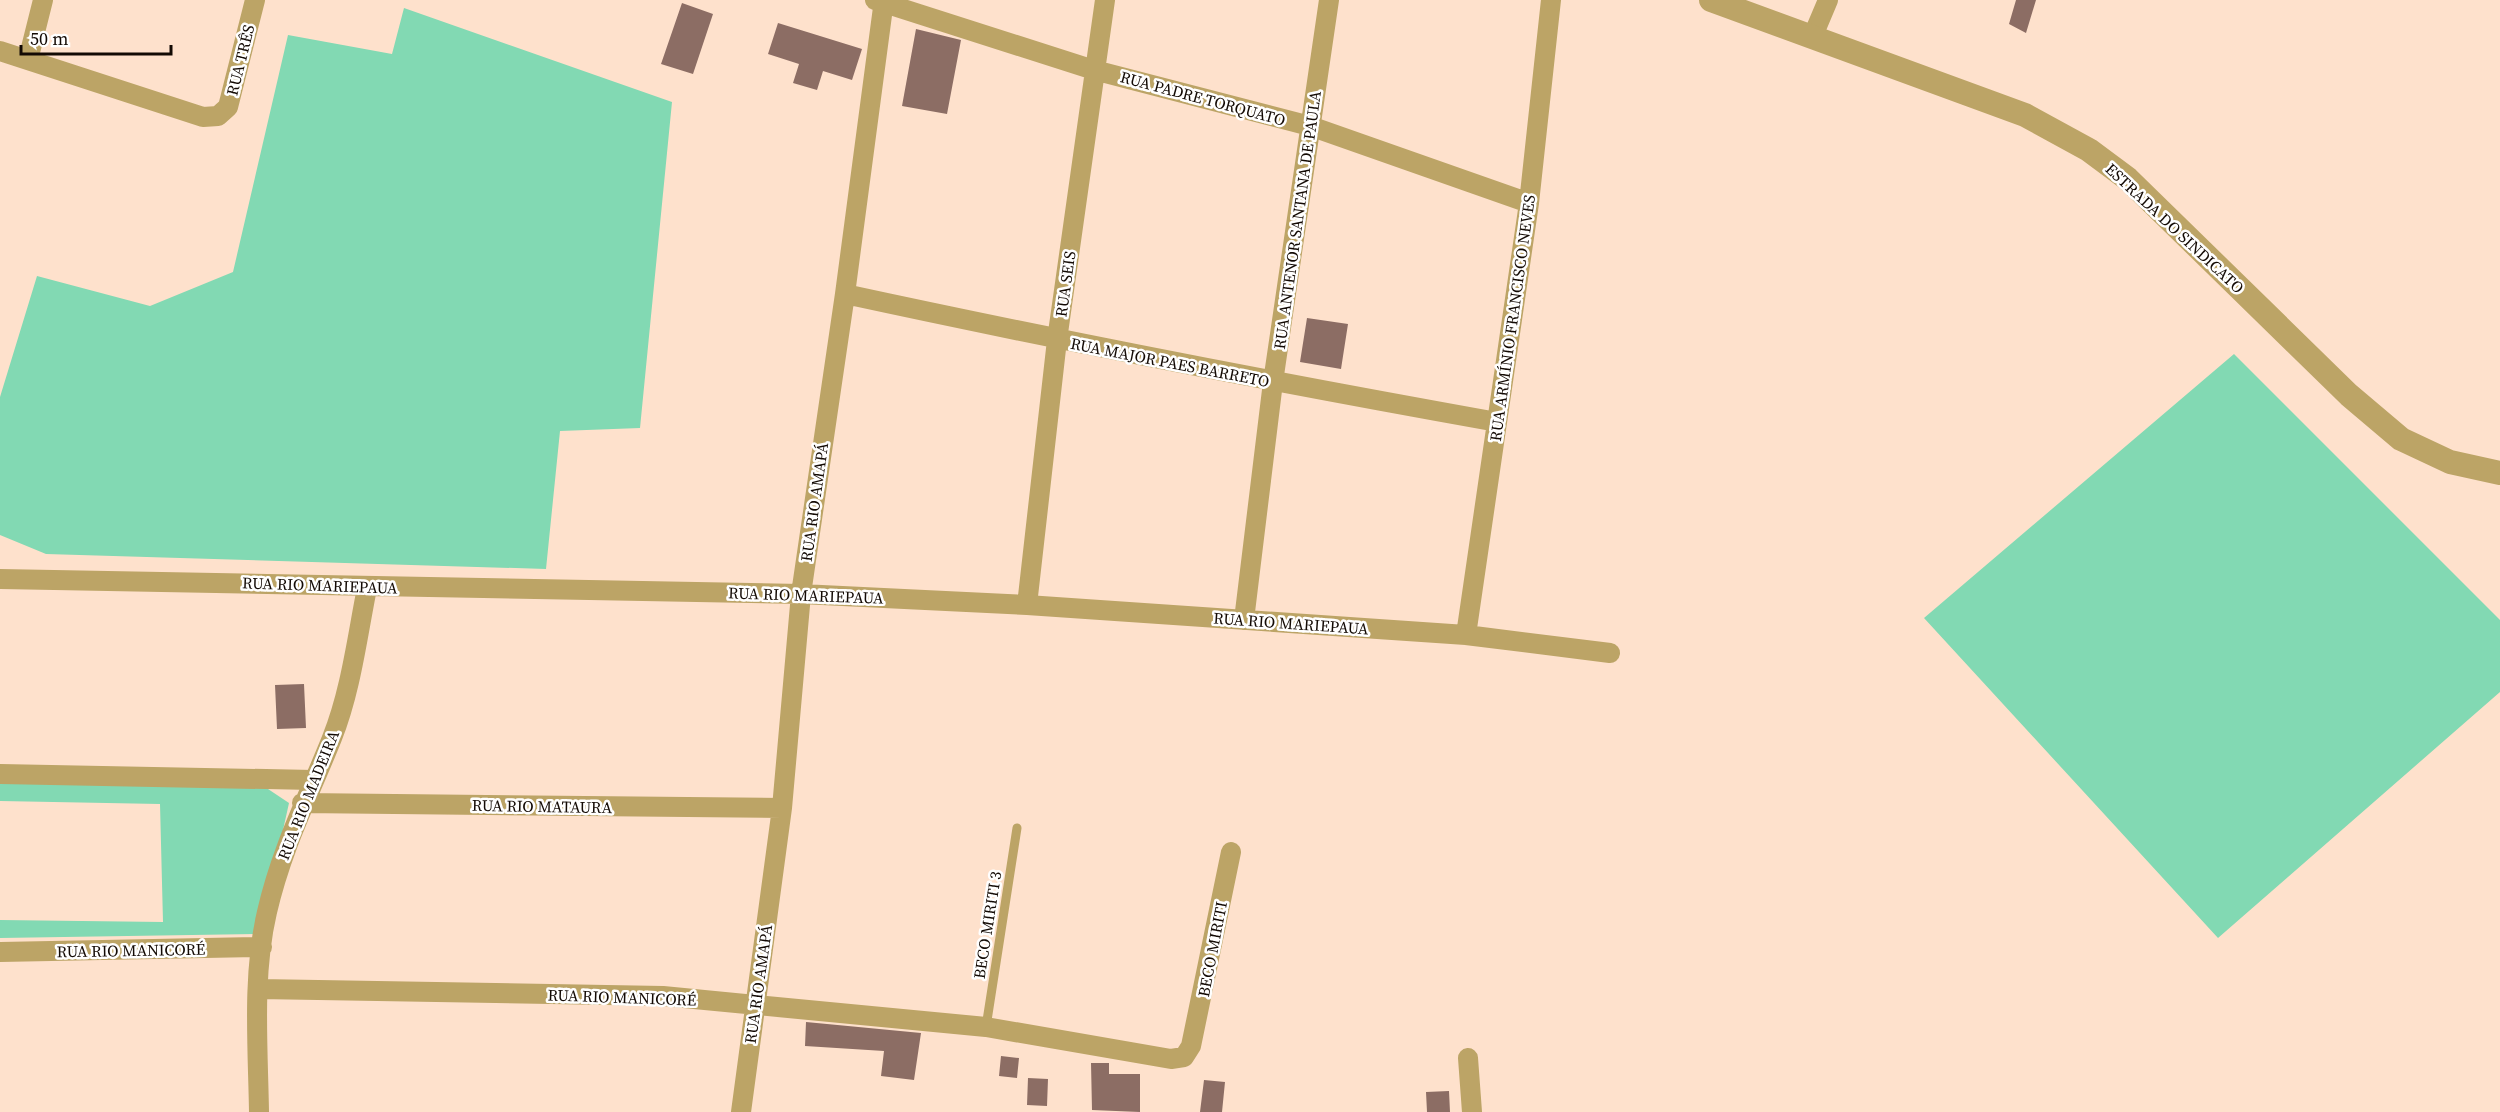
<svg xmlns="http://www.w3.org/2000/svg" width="2500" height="1112" viewBox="0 0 2500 1112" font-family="'Source Serif 4',serif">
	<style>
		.green { fill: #82d9b3 }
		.building { fill: #8c6d64 }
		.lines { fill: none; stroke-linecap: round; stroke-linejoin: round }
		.service { stroke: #bca466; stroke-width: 9 }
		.minor { stroke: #bca466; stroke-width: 20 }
		.tertiary { stroke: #bca466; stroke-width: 24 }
		.labels { text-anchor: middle; stroke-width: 5; stroke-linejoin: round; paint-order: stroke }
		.street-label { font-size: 16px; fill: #130a04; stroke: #fff }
	</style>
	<rect width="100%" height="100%" fill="#fee1cc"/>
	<path class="green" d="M404,8L672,102L640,428L560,431L546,569L46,554L0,535V397L37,276L150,306L233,272L288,35L392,54Z
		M2234,354L2500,620V692L2218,938L1924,618Z
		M0,782L265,787L289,803L260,934L0,938V920L163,922L160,804L0,801Z"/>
	<path class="building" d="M2016,0H2036L2026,33L2009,24Z
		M682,3L713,14L693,74L661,64Z
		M778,23L862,49L852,80L823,71L817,90L793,83L799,64L768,54Z
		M916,29L961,40L947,114L902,106Z
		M1307,318L1348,324L1341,369L1300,362Z
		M304,684L306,728L277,729L275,685Z
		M806,1022L921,1033L914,1080L881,1076L884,1051L805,1046Z
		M1001,1056L1019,1058L1017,1078L999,1076Z
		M1091,1063H1109V1074H1140V1112L1092,1110Z
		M1028,1078L1048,1079L1047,1106L1027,1105Z
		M1204,1080L1225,1082L1222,1112H1200Z
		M1449,1091L1450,1112H1427L1426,1092Z"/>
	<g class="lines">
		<path class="service" d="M986,1027L1017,828"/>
		<path class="minor" d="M875,0L1094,70L1310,126L1529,203
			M1812,38L1828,0
			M0,51L203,117L218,116L228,107L255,0
			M28,60L43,0
			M845,294C1062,341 1279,383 1497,422
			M0,579L801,594L1027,605L1466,635L1610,653
			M1027,605L1057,340L1105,0
			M1244,620L1273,382L1329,0
			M1466,635L1529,203L1551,0
			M0,774L313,780
			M302,803L782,808
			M0,952L262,947
			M259,989L663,996L986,1027L1171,1059L1184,1057L1191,1046L1231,852
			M1468,1058L1472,1112
			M259,1112C258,1047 252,976 267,912C282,847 308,798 332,738C351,690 357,638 367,588
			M741,1112L782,808L801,594L845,294L884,0"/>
		<path class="tertiary" d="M1711,0L2025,115L2089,150L2128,179L2349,395L2401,439L2450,462L2500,473"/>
	</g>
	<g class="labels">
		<g class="street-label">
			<text transform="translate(240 60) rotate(-76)" y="6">RUA TRÊS</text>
			<text transform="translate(1203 98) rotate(15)" y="6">RUA PADRE TORQUATO</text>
			<text transform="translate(1297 220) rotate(-82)" y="6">RUA ANTENOR SANTANA DE PAULA</text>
			<text transform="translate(2175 228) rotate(43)" y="6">ESTRADA DO SINDICATO</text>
			<text transform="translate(1065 284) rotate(-82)" y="6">RUA SEIS</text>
			<text transform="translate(1512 318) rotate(-82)" y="6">RUA ARMÍNIO FRANCISCO NEVES</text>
			<text transform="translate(1170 362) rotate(11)" y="6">RUA MAJOR PAES BARRETO</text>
			<text transform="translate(814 502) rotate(-82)" y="6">RUA RIO AMAPÁ</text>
			<text transform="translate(320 585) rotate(2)" y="6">RUA RIO MARIEPAUA</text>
			<text transform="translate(806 595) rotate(2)" y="6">RUA RIO MARIEPAUA</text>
			<text transform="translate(1291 623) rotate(4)" y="6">RUA RIO MARIEPAUA</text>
			<text transform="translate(308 795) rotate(-68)" y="6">RUA RIO MADEIRA</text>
			<text transform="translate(542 806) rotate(1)" y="6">RUA RIO MATAURA</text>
			<text transform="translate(987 925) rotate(-81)" y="6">BECO MIRITI 3</text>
			<text transform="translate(1212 949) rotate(-79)" y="6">BECO MIRITI</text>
			<text transform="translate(131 950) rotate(-1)" y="6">RUA RIO MANICORÉ</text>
			<text transform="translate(758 984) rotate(-82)" y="6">RUA RIO AMAPÁ</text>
			<text transform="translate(622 997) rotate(2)" y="6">RUA RIO MANICORÉ</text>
		</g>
	</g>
	<path d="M21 45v9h150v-9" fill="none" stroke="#130a04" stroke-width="3"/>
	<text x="30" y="45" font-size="18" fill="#130a04" stroke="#ffffff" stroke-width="4.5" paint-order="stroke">50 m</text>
</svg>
